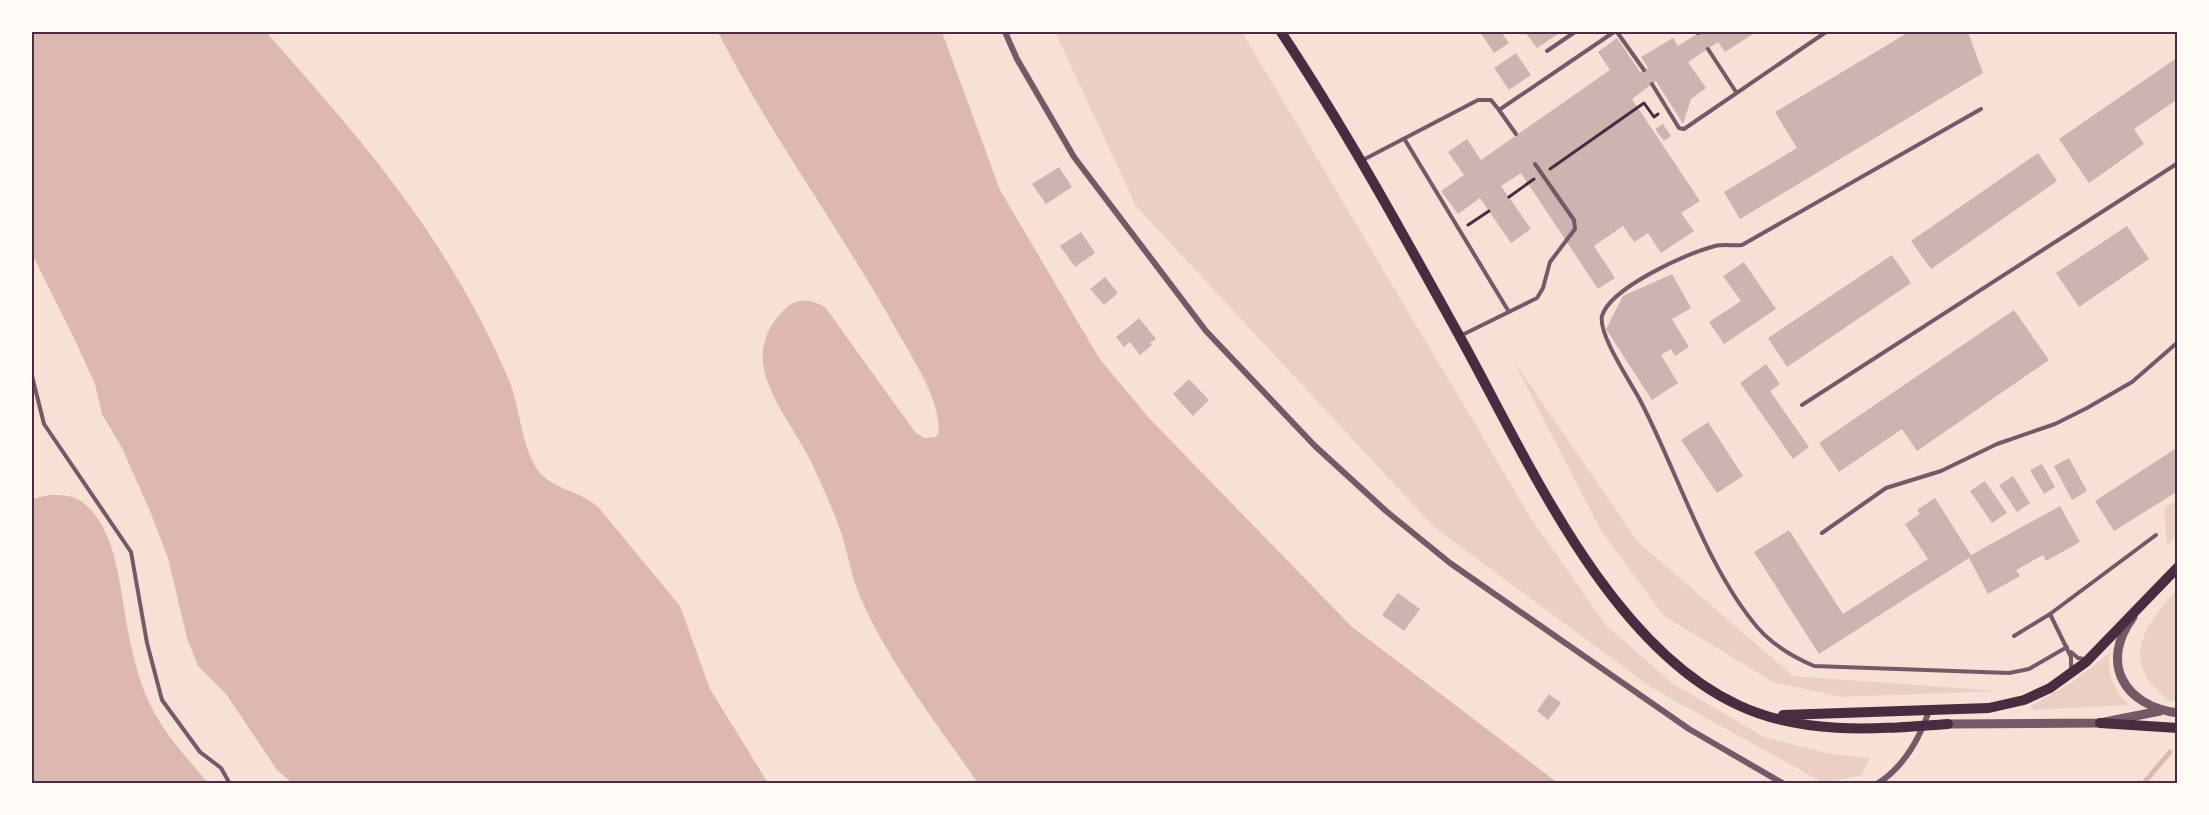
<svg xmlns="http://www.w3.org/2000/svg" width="2209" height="815" viewBox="0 0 2209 815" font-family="'Alegreya Sans',sans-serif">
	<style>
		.green { fill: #ebcfc5 }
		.water { fill: #dcb8b0 }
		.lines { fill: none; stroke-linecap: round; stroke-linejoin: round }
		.stream { stroke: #dcb8b0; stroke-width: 5 }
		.building { fill: #ccb4b1 }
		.path { stroke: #4a2c40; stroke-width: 3 }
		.service { stroke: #755966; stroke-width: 4 }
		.minor { stroke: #755966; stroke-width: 6 }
		.tertiary { stroke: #755966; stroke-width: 9 }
		.secondary { stroke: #4a2c40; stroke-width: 10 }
		.neatline { fill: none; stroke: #4a2c40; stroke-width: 2 }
	</style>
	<rect width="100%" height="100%" fill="#f7e1d7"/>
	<path class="green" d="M1055,32H1242L1532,520L1606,625L1672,683L1764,737L1830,754L1870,758L1862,775L1824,783L1652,688L1434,527L1136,206Z
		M1513,360L1638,542L1793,676L2000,691L1841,697L1773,682L1664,616L1600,529Z
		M2177,500V535L2167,546L2164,508Z
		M2177,589L2178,701H2169C2163,695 2154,688 2149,681C2125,646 2156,614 2177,589Z
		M2110,653C2106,672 2115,692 2129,705L2032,710L2031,706L2071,683Z"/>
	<path class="water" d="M32,32H266C336,111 407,191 460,283C478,314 495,347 509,380C520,407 522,453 541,474C556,490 581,491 599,508L680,606L710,689L768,783L293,784L277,770L226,694L198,666L187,638L168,558L152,516L122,448L102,414L95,384L75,340L32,254Z
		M718,32H942L1000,190L1099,358L1148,417L1351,626L1558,783H978C939,727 885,657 859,594C852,578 849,559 844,542C837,517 825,493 815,470C801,437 767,398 763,363C761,343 769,324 784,310C797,297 810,299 825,307L915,432L924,438L935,437L938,434C943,403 911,356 896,329C840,229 770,135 718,32Z
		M50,495C61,495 72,495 81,501C119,528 120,595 129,636C134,660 141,688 153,710C167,737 189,760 208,783H32V499Z"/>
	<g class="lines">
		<path class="stream" d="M2143,784L2170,752"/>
	</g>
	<path class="building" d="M1480,32H1501L1509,43L1494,53Z
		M1525,32H1561L1537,48Z
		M1700,32H1756L1725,52L1718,42L1688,62L1706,88L1691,99L1683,124L1656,81L1632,99L1700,201L1681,213L1694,231L1661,253L1648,233L1634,242L1623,226L1594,246L1615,278L1598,289L1521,173L1501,186L1531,229L1511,243L1480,198L1458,214L1441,191L1464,175L1448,152L1467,139L1481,160L1610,70L1598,52L1617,38L1640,72L1648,68L1641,57L1673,38L1678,46Z
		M1909,32H1968L1983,73L1740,219L1724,192L1797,148L1775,112Z
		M1516,53L1531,75L1509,90L1494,68Z
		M2178,57V99L2134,129L2144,144L2089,183L2059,139Z
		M1663,124L1671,136L1664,141L1655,129Z
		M2038,153L2057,181L1931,269L1911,241Z
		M1059,167L1072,187L1046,204L1032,184Z
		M2127,226L2149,259L2079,307L2056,273Z
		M1081,232L1095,253L1075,267L1060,246Z
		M1892,255L1911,283L1787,367L1768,338Z
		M1744,262L1776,309L1724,344L1709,322L1741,301L1723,276Z
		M1672,274L1691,308L1672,319L1689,347L1675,356L1671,349L1661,355L1678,383L1652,400L1606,329L1623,296Z
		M1105,277L1118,293L1104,305L1090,289Z
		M2014,310L2049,360L1917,451L1902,429L1839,472L1819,443Z
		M1139,318L1156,339L1150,343L1152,345L1140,355L1130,342L1124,347L1116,337Z
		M1766,364L1780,384L1770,391L1809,447L1793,459L1740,383Z
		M1189,379L1209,400L1193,416L1173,394Z
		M1708,422L1743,476L1717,493L1681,440Z
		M2178,447V491L2114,531L2095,501Z
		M2069,458L2087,491L2072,500L2054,466Z
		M2042,464L2055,487L2044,494L2030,470Z
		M2013,476L2030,503L2017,512L1999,485Z
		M1985,481L2007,513L1992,523L1970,491Z
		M1935,498L1971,555L2060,506L2080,542L2046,561L2043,555L2016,570L2020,576L1988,594L1969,558L1819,654L1754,552L1789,530L1843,614L1928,559L1905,524L1920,514L1917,510Z
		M1398,593L1420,609L1404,631L1382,615Z
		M1549,694L1561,703L1548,720L1537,711Z"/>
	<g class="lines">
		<path class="path" d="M1550,169L1644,103L1654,117L1658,114
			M1509,197L1534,179
			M1468,225L1489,211"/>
		<path class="service" d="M1617,32L1644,70
			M1696,32L1698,33
			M1708,49L1736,92
			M1547,51L1575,32
			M1652,84L1679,128L1684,129L1826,32
			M1981,109L1742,245C1734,246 1723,244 1715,246C1687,253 1610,288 1602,316C1598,335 1632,384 1641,402C1678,473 1706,567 1758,628C1773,645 1793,657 1814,666L2009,673L2029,669L2067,647
			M1499,110L1516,134
			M1405,140L1509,312
			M1361,161L1478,100H1491L1499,110L1614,32
			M1460,336L1537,298L1543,288L1550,262L1575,229L1574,220L1535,164
			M32,376L44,424L131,552L147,643L162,700L200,752L221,768L230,784
			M1802,405L2178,163
			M1822,533L1886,488L1941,471L1997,444L2055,424L2087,408L2132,382L2178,342
			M2050,614L2071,657V670
			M2014,636L2050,614L2156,535
			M2071,652L2078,658L2085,659"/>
		<path class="minor" d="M1005,32L1017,59L1074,157L1206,331L1315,446L1386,511L1450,563L1689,729L1784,784
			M1877,784C1904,767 1919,740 1929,711"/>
		<path class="tertiary" d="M2133,617C2099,663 2124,706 2178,713
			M1948,724L2100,723L2160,711"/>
		<path class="secondary" d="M1281,32C1346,130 1403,234 1460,337C1527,458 1607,644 1738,705C1804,736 1878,729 1948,724
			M1783,715L1989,708L2024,700L2050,688L2086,662L2178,567
			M2100,723L2178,728"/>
	</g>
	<rect width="2209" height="815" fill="none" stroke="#fffaf5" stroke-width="66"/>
	<rect x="33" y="33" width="2143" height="749" class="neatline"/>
</svg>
